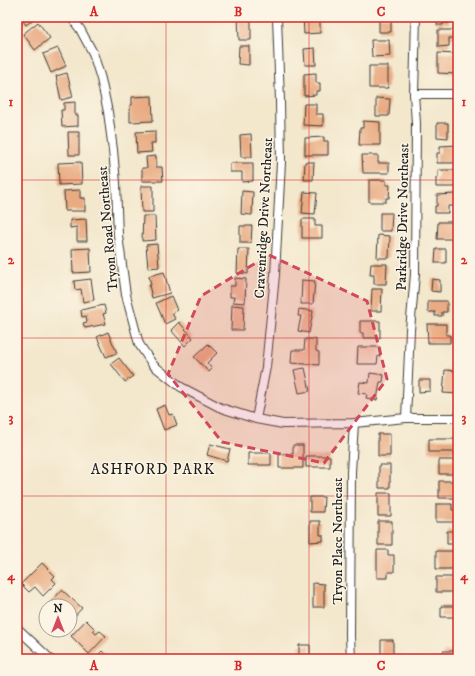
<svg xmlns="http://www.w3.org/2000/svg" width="475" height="676" viewBox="0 0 475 676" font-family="'IM FELL DW Pica',serif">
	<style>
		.building { fill: #e9ab82 }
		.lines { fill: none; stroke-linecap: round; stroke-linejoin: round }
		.street-casing { stroke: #3c3a36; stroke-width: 10 }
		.street { stroke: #fff; stroke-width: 8 }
		.marked { fill: #d1495b; fill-opacity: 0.2; stroke: #d1495b; stroke-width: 3; stroke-dasharray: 8 5; stroke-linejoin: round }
		.grid { fill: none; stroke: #d62828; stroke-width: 1; stroke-opacity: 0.55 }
		.labels { text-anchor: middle; stroke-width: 3; stroke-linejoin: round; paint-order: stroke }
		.street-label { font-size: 14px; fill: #1c1c1c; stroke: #fcf5e5 }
		.neighbourhood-label { font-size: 15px; letter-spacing: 1px; fill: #1c1c1c; stroke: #fcf5e5 }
		.neatline { fill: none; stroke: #d62828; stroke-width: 1.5 }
		.grid-label { font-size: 13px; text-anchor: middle; font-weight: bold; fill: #d62828 }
	</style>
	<rect width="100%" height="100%" fill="#fcf5e5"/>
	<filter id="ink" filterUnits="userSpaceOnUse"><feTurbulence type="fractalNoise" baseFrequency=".025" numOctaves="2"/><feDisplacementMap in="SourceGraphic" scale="8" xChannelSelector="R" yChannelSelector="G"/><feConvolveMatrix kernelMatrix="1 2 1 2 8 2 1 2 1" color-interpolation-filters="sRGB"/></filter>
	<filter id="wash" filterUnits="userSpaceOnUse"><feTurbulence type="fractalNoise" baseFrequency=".012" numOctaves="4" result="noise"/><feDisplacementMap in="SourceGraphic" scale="16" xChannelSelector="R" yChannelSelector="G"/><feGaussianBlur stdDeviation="0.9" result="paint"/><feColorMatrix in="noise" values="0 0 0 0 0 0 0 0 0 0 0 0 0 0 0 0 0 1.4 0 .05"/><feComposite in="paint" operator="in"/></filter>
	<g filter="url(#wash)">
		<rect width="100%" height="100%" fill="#f3e7cc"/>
		<g id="blocks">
			<path class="building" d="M20,17H37L26,25Z
				M238,17H251V40H239Z
				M303,17L320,18V33L304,34Z
				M379,17H391V32H379Z
				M438,17H449V23H443V25H437Z
				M38,22L50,38L35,50L23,34Z
				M438,30H455V38H449V46L438,47Z
				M371,40H389L390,56L372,57Z
				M239,46H249V65L238,64Z
				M58,48L66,66L51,73L43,54Z
				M315,48L316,65H305L304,49Z
				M438,53L456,54V74L438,73Z
				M369,66H388V88H369Z
				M67,73L73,97L61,100L56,76Z
				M316,73V83H320V91H316V95L304,96V74Z
				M152,96L153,121L130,122V105H132V97Z
				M376,98L390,99L389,116H376Z
				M75,102V115H78V126L62,127L61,110H64V103Z
				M304,104H316V114H323V126L303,125Z
				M363,121L380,122V145H359L360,128H363Z
				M437,123H448V138L437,137Z
				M155,131V143H151L152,152L137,153L136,132Z
				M68,132H79V155H69Z
				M251,134L252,157H241L240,135Z
				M324,137V141H328V155H305V138Z
				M458,145V163H437V153H440V146Z
				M362,155H378V163H389V173H363Z
				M156,156V167H162L163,181H142V168H147L146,157Z
				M81,162L82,184L59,185L58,163Z
				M305,162H314L313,180H304Z
				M230,163H253V181L242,182V172H230Z
				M438,170H455L456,187H436V178H438Z
				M369,180H386V185H390L389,198H386V202H369Z
				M141,186H153V212H142Z
				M80,190V198H85V211H65L64,191Z
				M242,191L253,192L252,215L241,214Z
				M304,192L317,193L315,214L302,213Z
				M455,194V206H448V213H435V206H437V195Z
				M380,213H392L391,231H380Z
				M143,216H155L156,240L142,241Z
				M86,219L87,241H77V227L70,228V220Z
				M302,219H315V226H322V238H302Z
				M438,222H456V239H437Z
				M240,226H252L251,243H240Z
				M378,235L390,236L389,258H377Z
				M157,244L159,267L148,268L146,245Z
				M90,248L91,272L73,273L72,249Z
				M238,249H249L248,274L237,273Z
				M436,249H446V263H435Z
				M371,264H387L386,284H374V275H370Z
				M164,272L170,293L152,298L149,285H151L149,276Z
				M235,278L246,279L245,303L233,302L234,297H230V286H235Z
				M91,279L94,300L83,302L81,289L75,290L74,281Z
				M432,279L440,280V292L431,291Z
				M302,280L315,281L313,304H301Z
				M372,289H382L381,311H371Z
				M171,296L177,310L172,313L175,319L165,324L156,303Z
				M428,301H447V312H442V316H435V312H428Z
				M104,305L106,313L103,314L106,324L85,328L83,323L87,322L86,316L82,317L81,310Z
				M232,305L244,306L243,330H231Z
				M299,309L313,311L309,333L298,331L301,316H298Z
				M360,321H380V338H363V333H360Z
				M179,322L193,338L185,346L171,330Z
				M427,324H446V335H450V343H428Z
				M108,332L117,353L106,357L97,337Z
				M305,339H316V351L319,352V365L291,363L292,350H304Z
				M208,344L217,353L207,363L212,369L209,372L194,357Z
				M358,347H380V356H378L377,364H357Z
				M119,358L133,376L125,382L111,364Z
				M305,368L310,391L299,393L294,370Z
				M445,370L458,371V394L443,393Z
				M370,373L384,375L383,382H380L377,400L366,398L367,394L358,393L360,382L369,383Z
				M419,380H430V391L419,392Z
				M165,405L169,415L173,414L177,425L164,430L156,409Z
				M378,434H390V456H378Z
				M429,439H457V452H429Z
				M210,444L230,449L227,461L207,455Z
				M293,445H303V468H279V454H293Z
				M248,453H271V465H248Z
				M306,456H330V467H306Z
				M439,460H458V474H439Z
				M379,465H390V488H379Z
				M439,481H456V498H439Z
				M378,493H391V516H378Z
				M310,497H324L323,512H310Z
				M436,504H452V510H456V522H436Z
				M310,521H320V535H323V541L310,542Z
				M378,521H392V545H378Z
				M447,531H457V544H447Z
				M377,550H388V555H394V572H388V578H377Z
				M436,551H456V569H436Z
				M42,563L55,576L52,579L56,583L43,596L35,587L29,592L21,584Z
				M436,577H457V592H436Z
				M313,583L324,584V607H313Z
				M62,590L82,608L70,621V606H47Z
				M441,606H455V617H441Z
				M86,620L95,629L93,631L96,634L100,631L106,636L89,654L71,636Z
				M381,640H393V659H381Z
				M299,645H310V659H299Z
				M102,651L110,659H94Z
				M443,651H456V659H443Z"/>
		</g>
	</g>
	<g filter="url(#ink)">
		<use href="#blocks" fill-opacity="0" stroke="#3c3a36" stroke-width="1"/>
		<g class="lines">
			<defs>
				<path id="street" d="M71,17L80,29L93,53L101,79L108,112L113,150L116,183L118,235L126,295L139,344L153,365L181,387L221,408L256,419L283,424L354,423L406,418H458
					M414,94H458
					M406,418L410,330L415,274L416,123L414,94L416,17
					M256,419L266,367L275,275L281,162L280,101L277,17
					M17,628L50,659
					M351,659L350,636L351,472L354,423"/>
			</defs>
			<use href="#street" class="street-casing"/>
			<use href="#street" class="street"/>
		</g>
	</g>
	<path class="marked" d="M269,255L367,301L387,379L324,463L222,442L168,374L201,296Z"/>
	<path class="grid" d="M166,17V659M309,17V659M17,180H458M17,338H458M17,496H458"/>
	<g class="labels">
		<g class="street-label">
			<text transform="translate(402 217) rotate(-89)" y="5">Parkridge Drive Northeast</text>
			<text transform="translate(263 218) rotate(-87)" y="5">Cravenridge Drive Northeast</text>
			<text transform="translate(107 229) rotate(-95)" y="5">Tryon Road Northeast</text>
			<text transform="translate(337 541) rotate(-90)" y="5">Tryon Place Northeast</text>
		</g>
		<g class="neighbourhood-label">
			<text x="153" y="474">ASHFORD PARK</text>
		</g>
	</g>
	<rect width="475" height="676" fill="none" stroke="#fcf5e5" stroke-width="44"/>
	<g transform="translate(58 618)"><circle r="19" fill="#fcf5e5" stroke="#a29e95"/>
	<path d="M0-3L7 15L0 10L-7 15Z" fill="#d1495b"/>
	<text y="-6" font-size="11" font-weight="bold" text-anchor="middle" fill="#1c1c1c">N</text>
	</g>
	<rect x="22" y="22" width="431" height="632" class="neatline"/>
	<g class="grid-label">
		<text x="94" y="16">A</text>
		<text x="238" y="16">B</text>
		<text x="381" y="16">C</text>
		<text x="11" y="106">1</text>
		<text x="464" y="106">1</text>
		<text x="11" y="264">2</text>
		<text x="464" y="264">2</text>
		<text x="11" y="422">3</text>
		<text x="464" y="422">3</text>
		<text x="11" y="580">4</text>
		<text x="464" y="580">4</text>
		<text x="94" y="670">A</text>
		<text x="238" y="670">B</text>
		<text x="381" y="670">C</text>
	</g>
</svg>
